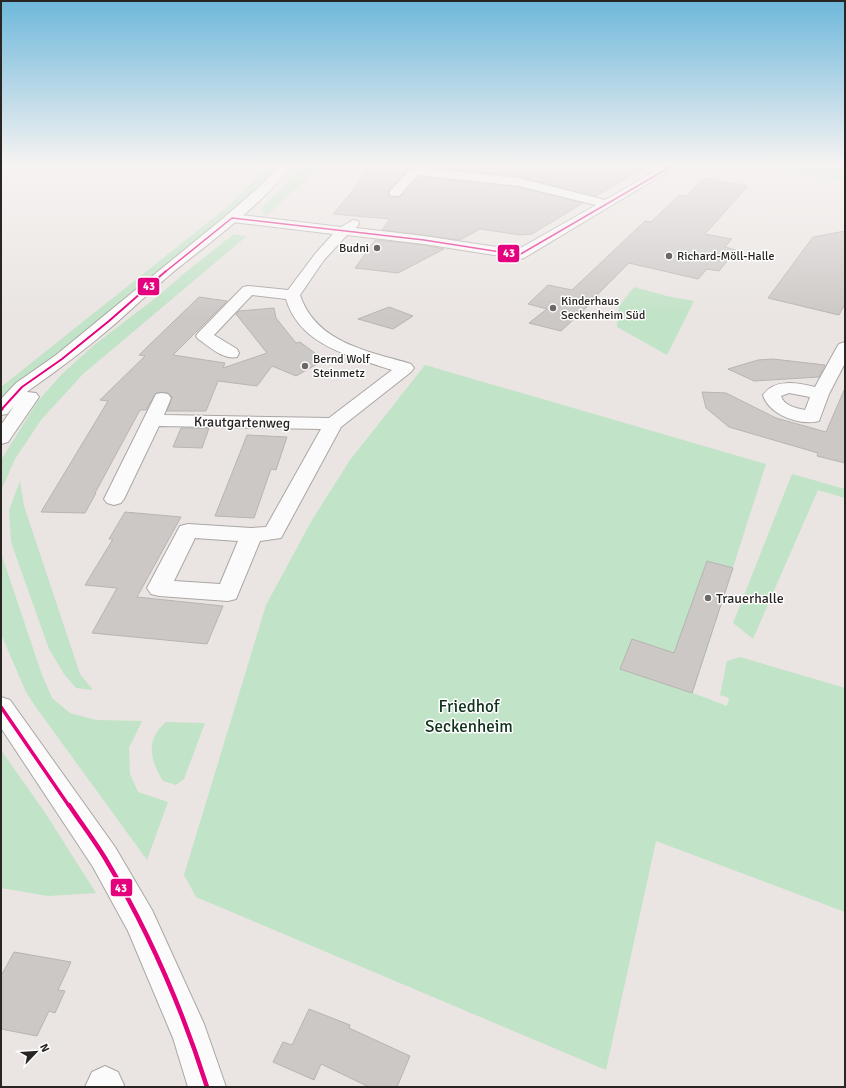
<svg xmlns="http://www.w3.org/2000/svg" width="846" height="1088" viewBox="0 0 846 1088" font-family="Signika,sans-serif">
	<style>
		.green { fill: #c1e3c7 }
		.building { fill: #ccc8c6; stroke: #b7b4b2 }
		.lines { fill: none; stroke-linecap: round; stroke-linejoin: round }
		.minor-casing { stroke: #aaa6a4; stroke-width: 2 }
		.secondary-casing { stroke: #aaa6a4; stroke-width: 2 }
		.minor { fill: #fcfbfb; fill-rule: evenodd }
		.secondary { fill: #fcfbfb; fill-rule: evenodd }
		.bus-1-far4-casing { stroke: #fff; stroke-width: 3 }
		.bus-1-far3-casing { stroke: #fff; stroke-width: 4 }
		.bus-1-far2-casing { stroke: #fff; stroke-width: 6 }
		.bus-1-far1-casing { stroke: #fff; stroke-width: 6 }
		.bus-1-casing { stroke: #fff; stroke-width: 8 }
		.bus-1-far4 { stroke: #e5007d; stroke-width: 1.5 }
		.bus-1-far3 { stroke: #e5007d; stroke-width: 2 }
		.bus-1-far2 { stroke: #e5007d; stroke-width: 3 }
		.bus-1-far1 { stroke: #e5007d; stroke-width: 3.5 }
		.bus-1 { stroke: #e5007d; stroke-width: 4.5 }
		.poi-dot { fill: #6d6866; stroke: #fff; stroke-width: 1.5 }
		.labels { text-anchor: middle; stroke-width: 3; stroke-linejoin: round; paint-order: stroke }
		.far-poi-label { font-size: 12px; fill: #292523; stroke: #fff; text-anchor: start }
		.street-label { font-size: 14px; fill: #292523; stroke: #fff }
		.poi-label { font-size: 14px; fill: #292523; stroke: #fff; text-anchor: start }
		.near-park-label { font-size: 17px; fill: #0f321c; stroke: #fff }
		.line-badge { stroke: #fff; stroke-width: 1.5 }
		.badge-label { font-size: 11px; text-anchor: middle; font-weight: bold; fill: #fff }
	</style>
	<rect width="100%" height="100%" fill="#eae5e2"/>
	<path class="green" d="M273,163H285L259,189L106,318L31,376L1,405V387L226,208Z
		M306,163H320L307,179L266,216L262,211L263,207Z
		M741,163H845V181Z
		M234,234L247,236L83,374L41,420L15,459L1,491V460L38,401L62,374L93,346L158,296L187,271Z
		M634,287L667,296L694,301L667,355L617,327L619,306Z
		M425,365L766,464L693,693L727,706L729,698L720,695L727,661L740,657L845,688V912L656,841L606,1070L196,897L184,875L266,605L312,520L350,460Z
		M792,474L845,489V498L818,490L753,639L733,623Z
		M20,481L24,506L80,674L93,690L76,688L64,674L49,649L11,542L9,510Z
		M1,553L41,672L52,698L70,713L96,720L142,721L129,748L130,774L138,792L168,802L147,860L35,706L26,692L1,634Z
		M166,722L205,723L184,779L176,785L163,781C150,760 145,740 166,722Z
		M1,750L46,814L96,893L48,896L1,888Z"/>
	<path class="building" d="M370,163H411L410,168L388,192L391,198L400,197L419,177L519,187L583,203L532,234L520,235L480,229L460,240L382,230L390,219L333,214L356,187H355Z
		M426,163H652L596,196L519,177L425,167Z
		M705,178L748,186L705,234L732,239L725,247L736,250L719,271L707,269L698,279L629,263L596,296H599L561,331L529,323L547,309L528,304L548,285L572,290L645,221L651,222L679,195L686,196Z
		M845,231V304L839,315L768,298L813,237Z
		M375,240L424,245L444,249L398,273L355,268Z
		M199,297L227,301L173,355L225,363L223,368L267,353L236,314L239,311L274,308L276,318L296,343L300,342L324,360L296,376L272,366L257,386L218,381L206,411H167L172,397L168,393H156L146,410H140L95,493H96L85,513L41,512L108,401L100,400L145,356L139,355Z
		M389,307L413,316L393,329L358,319Z
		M773,359L825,365L819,377L754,381L728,369L758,360Z
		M845,388V463L817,456L818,453L729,427L706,408L702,392L726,393L776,418L826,432Z
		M181,428H209L202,448L173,447Z
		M247,435L287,437L276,470L271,469L254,518L215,516Z
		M125,512L181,517L137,597L223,606L207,644L92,633L117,588L85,585L113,539H109Z
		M707,561L733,568L692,693L620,669L632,639L674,653Z
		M14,952L71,962L58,990L65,991L55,1013L49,1011L37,1036L1,1029V976Z
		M309,1009L350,1025L349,1028L410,1056L397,1087H369L321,1064L314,1080L273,1062L283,1042L292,1045Z"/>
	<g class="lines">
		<defs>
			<path id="minor" d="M413,163H425L423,168L519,178L605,200L669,163H682L524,258L519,259L424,244L347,235L324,260L300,295C316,343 368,351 411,364L414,368L411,372L341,427L281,538L260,541L236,599L228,601L159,596L151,594L147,588L180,526L188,524L251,528L266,527L321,429L159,426L124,499L121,503L114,505L107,503L104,499L156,394L162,393L168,394L171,398L164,415L329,418L392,370C351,356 300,346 286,299L252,295L214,335L237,349L239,353L237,357C223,360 210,347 198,339L196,336L198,333L243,287L248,286L288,290L315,254L333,234L232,222L227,221L226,218L227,215L232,214L341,227L353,220L358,221L359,224L356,228L424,236L517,250L596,205L519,186L418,175L399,196H391L389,193L391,190L411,169ZM195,538L238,541L220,584L174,581Z
				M845,342V363L829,394L819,421C800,426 769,415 763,395C775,378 798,383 815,387L837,347L839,344ZM789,393L810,397L805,410C796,408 784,406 781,396Z
				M105,1066L118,1072L124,1085L123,1087H85L92,1072Z"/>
			<path id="secondary" d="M282,163H293C264,204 211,241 172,273C152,290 134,307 115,324C87,348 58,370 28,391L27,392L36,393L39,397L8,442L1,444V425L14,406L7,414L1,415V399L16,383L56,355L227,215L260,186Z
				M1,697L10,700L115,847L152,910L204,1024L226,1087H188L173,1038L128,931L93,867L1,728Z"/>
		</defs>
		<use href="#minor" class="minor-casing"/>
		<use href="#secondary" class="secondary-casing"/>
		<use href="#minor" class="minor"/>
		<use href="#secondary" class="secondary"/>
		<defs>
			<path id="bus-1-far4" d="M165,272L232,218L424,240L519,255L677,163"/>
			<path id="bus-1-far3" d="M1,410L22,387L62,359L109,321L166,271"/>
			<path id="bus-1-far2" d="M1,410L2,409"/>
			<path id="bus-1-far1" d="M1,707L69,806"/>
			<path id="bus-1" d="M69,805C81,823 94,840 105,858C148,930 182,1008 207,1087"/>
		</defs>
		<use href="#bus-1-far4" class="bus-1-far4-casing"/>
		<use href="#bus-1-far3" class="bus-1-far3-casing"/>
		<use href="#bus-1-far2" class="bus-1-far2-casing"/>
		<use href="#bus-1-far1" class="bus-1-far1-casing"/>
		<use href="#bus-1" class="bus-1-casing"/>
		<use href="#bus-1-far4" class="bus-1-far4"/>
		<use href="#bus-1-far3" class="bus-1-far3"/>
		<use href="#bus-1-far2" class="bus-1-far2"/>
		<use href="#bus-1-far1" class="bus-1-far1"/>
		<use href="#bus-1" class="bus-1"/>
	</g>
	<linearGradient id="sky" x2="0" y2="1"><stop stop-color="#6eb8db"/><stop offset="0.52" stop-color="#f6f3f2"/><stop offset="1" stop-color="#f6f3f2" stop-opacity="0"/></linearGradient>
	<rect width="846" height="316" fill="url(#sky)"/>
	<g class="poi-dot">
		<circle cx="377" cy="248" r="4"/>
		<circle cx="669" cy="256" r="4"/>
		<circle cx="553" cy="308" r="4"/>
		<circle cx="305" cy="366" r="4"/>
		<circle cx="708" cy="598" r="4"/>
	</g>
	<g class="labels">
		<g class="far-poi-label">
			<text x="369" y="252" text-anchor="end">Budni</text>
			<text x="677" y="260">Richard-Möll-Halle</text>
			<text x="561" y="305">Kinderhaus<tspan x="561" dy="14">Seckenheim Süd</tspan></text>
			<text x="313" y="363">Bernd Wolf<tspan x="313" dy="14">Steinmetz</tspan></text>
		</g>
		<g class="street-label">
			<text transform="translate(242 422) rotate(1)" y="5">Krautgartenweg</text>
		</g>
		<g class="poi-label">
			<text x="716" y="603">Trauerhalle</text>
		</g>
		<g class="near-park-label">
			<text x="469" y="712">Friedhof<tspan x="469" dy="20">Seckenheim</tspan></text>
		</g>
	</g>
	<g class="line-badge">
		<rect x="497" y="244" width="23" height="19" rx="4" fill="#e5007d"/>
		<rect x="137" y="277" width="23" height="19" rx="4" fill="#e5007d"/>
		<rect x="110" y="878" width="23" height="19" rx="4" fill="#e5007d"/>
	</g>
	<g class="badge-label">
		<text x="509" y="257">43</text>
		<text x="149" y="290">43</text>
		<text x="121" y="892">43</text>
	</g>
	<rect width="846" height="1088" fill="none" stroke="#292523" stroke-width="4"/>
	<g transform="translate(36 1052) rotate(65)" stroke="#ffffff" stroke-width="3" paint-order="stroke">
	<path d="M0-3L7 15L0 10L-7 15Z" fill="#292523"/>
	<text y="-6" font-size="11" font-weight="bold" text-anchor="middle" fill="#292523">N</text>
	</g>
</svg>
